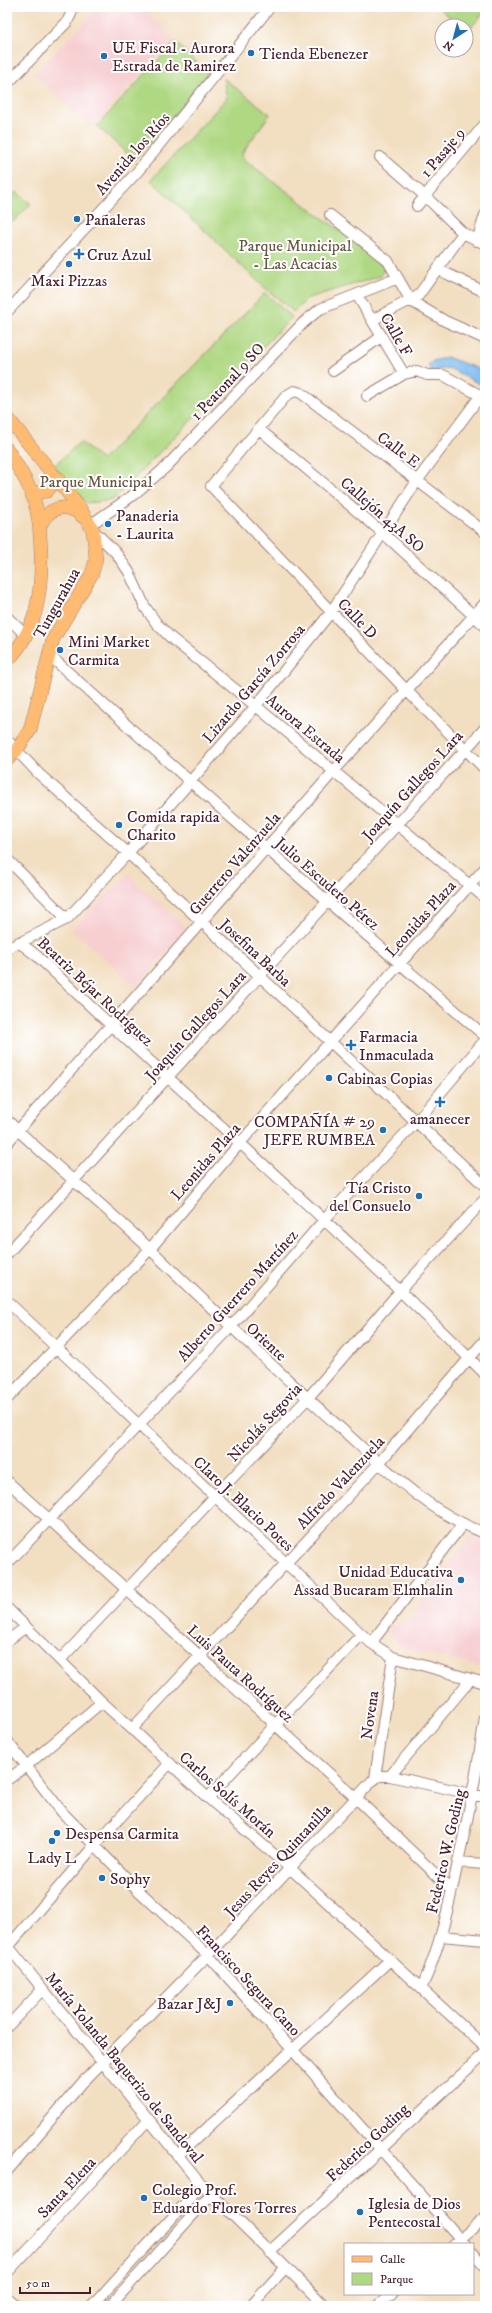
<svg xmlns="http://www.w3.org/2000/svg" width="492" height="2313" viewBox="0 0 492 2313" font-family="'IM FELL DW Pica',serif">
	<style>
		.built { fill: #f7cfd1 }
		.green { fill: #afd882; stroke: #7c7c56 }
		.water { fill: #7bbaef; stroke: #626c8d }
		.lines { fill: none; stroke-linecap: round; stroke-linejoin: round }
		.minor-casing { stroke: #9e7e76; stroke-width: 12 }
		.major-casing { stroke: #9e7e76; stroke-width: 14 }
		.minor { stroke: #fff; stroke-width: 10 }
		.major { stroke: #febb71; stroke-width: 13 }
		.poi-dot { fill: #1f6fb2; stroke: #fff; stroke-width: 1.5 }
		.labels { text-anchor: middle; stroke-width: 4; stroke-linejoin: round; paint-order: stroke }
		.poi-label { font-size: 16px; fill: #4a1f2b; stroke: #fff; text-anchor: start }
		.street-label { font-size: 16px; fill: #4a1f2b; stroke: #fff }
		.park-label { font-size: 16px; fill: #685645; stroke: #fff }
	</style>
	<rect width="100%" height="100%" fill="#fff"/>
	<filter id="ink" filterUnits="userSpaceOnUse"><feTurbulence type="fractalNoise" baseFrequency=".025" numOctaves="2"/><feDisplacementMap in="SourceGraphic" scale="8" xChannelSelector="R" yChannelSelector="G"/><feConvolveMatrix kernelMatrix="1 2 1 2 8 2 1 2 1" color-interpolation-filters="sRGB"/></filter>
	<filter id="wash" filterUnits="userSpaceOnUse"><feTurbulence type="fractalNoise" baseFrequency=".012" numOctaves="4" result="noise"/><feDisplacementMap in="SourceGraphic" scale="16" xChannelSelector="R" yChannelSelector="G"/><feGaussianBlur stdDeviation="0.9" result="paint"/><feColorMatrix in="noise" values="0 0 0 0 0 0 0 0 0 0 0 0 0 0 0 0 0 1.4 0 .05"/><feComposite in="paint" operator="in"/></filter>
	<g filter="url(#wash)">
		<rect width="100%" height="100%" fill="#f2dec0"/>
		<path class="built" d="M87,7H141L174,39L91,128L34,74L93,13Z
			M128,874L187,928L137,987L71,929Z
			M471,1535L485,1538V1645L480,1667L399,1647L387,1629L392,1624L407,1622Z"/>
		<path class="green" d="M438,7H485V11L467,32L466,26H460Z
			M175,42L208,73L167,124L134,160L97,126Z
			M223,78L270,114L242,153L243,159L382,262L384,267L381,276L308,298L294,312L266,289L151,180L227,98Z
			M16,192L31,204L7,228V201Z
			M265,293L292,317L113,500L86,503L54,466L80,442L102,460Z"/>
		<path class="water" d="M447,357L476,368L485,374V387L449,368L432,371L428,365L433,361Z"/>
	</g>
	<g filter="url(#ink)">
		<g class="lines">
			<defs>
				<path id="minor" d="M7,84L67,22L71,14L72,7
					M485,124L425,196L463,233L485,244
					M380,157L425,196L417,206
					M330,215L388,261L411,301L445,321L485,339
					M477,241L485,215
					M437,269L485,292
					M357,295L404,374
					M7,312L138,171L270,7
					M372,320L418,296L463,233
					M333,371L381,337
					M367,396L404,374L417,371L427,375H443L485,398
					M259,429L383,533L485,626
					M90,525L132,496L166,467L303,323L320,309L398,278
					M93,530L116,553L129,572L145,607L157,624L171,638L256,706L485,898
					M485,532L301,393L294,391L286,396L211,486L407,691L485,769
					M7,617L27,636
					M48,654C191,784 337,911 485,1036
					M7,740L39,774L128,853L485,1186
					M7,859L67,919
					M19,942L37,956C185,1097 341,1229 485,1374
					M7,949L67,919L128,853L256,706L331,612L417,481L481,395
					M7,1120C54,1165 104,1206 151,1250C216,1312 280,1374 346,1433C389,1472 430,1513 485,1533
					M7,1143L334,771L485,603
					M7,1254L485,728
					M7,1301L371,1643L393,1657L485,1683
					M7,1399L150,1249L240,1143L485,868
					M7,1481L356,1798L452,1890
					M7,1564L231,1327L324,1220L416,1122L485,1040
					M7,1608L102,1702L208,1798L291,1869L485,2047
					M7,1641L26,1627
					M371,1643L462,1525
					M60,1660L307,1399L400,1291L485,1199
					M132,1729L379,1463L485,1340
					M7,1741L62,1812L139,1891L208,1955L465,2244
					M390,1776L485,1797
					M375,1778L393,1657
					M7,1780L25,1767L102,1702
					M208,1798L275,1725L362,1634
					M458,1862L485,1864
					M441,1936L485,1940
					M7,1945L202,2185L325,2306
					M8,1947L94,1846L170,1763
					M422,1987C440,1947 449,1905 458,1862C469,1814 478,1766 485,1717
					M7,2027L42,1990
					M177,2156L390,1960
					M7,2171L82,2083L208,1955L372,1781L379,1776H390L471,1679
					M454,2244L485,2218
					M269,2252L485,2053
					M473,2253L485,2267
					M7,2273L148,2120
					M7,2298L16,2306
					M92,2306L202,2185
					M110,2306L211,2195
					M251,2306L285,2268
					M377,2306L392,2294"/>
				<path id="major" d="M7,417L79,507L93,530L96,559L92,574L53,639L30,730L16,751L7,760
					M7,449C16,463 25,477 31,492C39,511 40,532 41,552C42,593 37,631 7,661
					M31,493L47,491L58,478
					M40,526C48,507 67,501 83,517"/>
			</defs>
			<use href="#minor" class="minor-casing"/>
			<use href="#major" class="major-casing"/>
			<use href="#minor" class="minor"/>
			<use href="#major" class="major"/>
		</g>
	</g>
	<g class="poi-dot">
		<circle cx="251" cy="53" r="4"/>
		<circle cx="104" cy="56" r="4"/>
		<circle cx="77" cy="219" r="4"/>
		<path d="M77 248h4v4h4v4h-4v4h-4v-4h-4v-4h4z"/>
		<circle cx="69" cy="264" r="4"/>
		<circle cx="108" cy="524" r="4"/>
		<circle cx="60" cy="650" r="4"/>
		<circle cx="119" cy="825" r="4"/>
		<path d="M349 1039h4v4h4v4h-4v4h-4v-4h-4v-4h4z"/>
		<circle cx="329" cy="1078" r="4"/>
		<path d="M438 1096h4v4h4v4h-4v4h-4v-4h-4v-4h4z"/>
		<circle cx="383" cy="1130" r="4"/>
		<circle cx="419" cy="1196" r="4"/>
		<circle cx="461" cy="1580" r="4"/>
		<circle cx="57" cy="1833" r="4"/>
		<circle cx="52" cy="1841" r="4"/>
		<circle cx="102" cy="1878" r="4"/>
		<circle cx="230" cy="2003" r="4"/>
		<circle cx="144" cy="2198" r="4"/>
		<circle cx="360" cy="2212" r="4"/>
	</g>
	<g class="labels">
		<g class="poi-label">
			<text x="112" y="53">UE Fiscal - Aurora<tspan x="112" dy="18">Estrada de Ramirez</tspan></text>
			<text x="259" y="59">Tienda Ebenezer</text>
			<text x="85" y="225">Pañaleras</text>
			<text x="87" y="260">Cruz Azul</text>
			<text x="69" y="286" text-anchor="middle">Maxi Pizzas</text>
			<text x="116" y="521">Panaderia<tspan x="116" dy="18">- Laurita</tspan></text>
			<text x="68" y="647">Mini Market<tspan x="68" dy="18">Carmita</tspan></text>
			<text x="127" y="822">Comida rapida<tspan x="127" dy="18">Charito</tspan></text>
			<text x="359" y="1042">Farmacia<tspan x="359" dy="18">Inmaculada</tspan></text>
			<text x="337" y="1084">Cabinas Copias</text>
			<text x="440" y="1124" text-anchor="middle">amanecer</text>
			<text x="375" y="1127" text-anchor="end">COMPAÑÍA # 29<tspan x="375" dy="18">JEFE RUMBEA</tspan></text>
			<text x="411" y="1193" text-anchor="end">Tía Cristo<tspan x="411" dy="18">del Consuelo</tspan></text>
			<text x="453" y="1577" text-anchor="end">Unidad Educativa<tspan x="453" dy="18">Assad Bucaram Elmhalin</tspan></text>
			<text x="65" y="1839">Despensa Carmita</text>
			<text x="52" y="1863" text-anchor="middle">Lady L</text>
			<text x="110" y="1884">Sophy</text>
			<text x="222" y="2009" text-anchor="end">Bazar J&amp;J</text>
			<text x="152" y="2195">Colegio Prof.<tspan x="152" dy="18">Eduardo Flores Torres</tspan></text>
			<text x="368" y="2209">Iglesia de Dios<tspan x="368" dy="18">Pentecostal</tspan></text>
		</g>
		<g class="street-label">
			<text transform="translate(442 152) rotate(-50)" y="6">1 Pasaje 9</text>
			<text transform="translate(132 153) rotate(-49)" y="6">Avenida los Ríos</text>
			<text transform="translate(397 334) rotate(60)" y="6">Calle F</text>
			<text transform="translate(227 381) rotate(-47)" y="6">1 Peatonal 9 SO</text>
			<text transform="translate(399 449) rotate(37)" y="6">Calle E</text>
			<text transform="translate(383 514) rotate(41)" y="6">Callejón 43A SO</text>
			<text transform="translate(56 603) rotate(-61)" y="6">Tungurahua</text>
			<text transform="translate(358 618) rotate(46)" y="6">Calle D</text>
			<text transform="translate(253 683) rotate(-50)" y="6">Lizardo García Zorrosa</text>
			<text transform="translate(306 728) rotate(40)" y="6">Aurora Estrada</text>
			<text transform="translate(412 785) rotate(-48)" y="6">Joaquín Gallegos Lara</text>
			<text transform="translate(234 863) rotate(-49)" y="6">Guerrero Valenzuela</text>
			<text transform="translate(328 883) rotate(41)" y="6">Julio Escudero Pérez</text>
			<text transform="translate(420 918) rotate(-48)" y="6">Leonidas Plaza</text>
			<text transform="translate(256 952) rotate(43)" y="6">Josefina Barba</text>
			<text transform="translate(96 991) rotate(43)" y="6">Beatriz Béjar Rodríguez</text>
			<text transform="translate(195 1025) rotate(-48)" y="6">Joaquín Gallegos Lara</text>
			<text transform="translate(205 1161) rotate(-49)" y="6">Leonidas Plaza</text>
			<text transform="translate(237 1295) rotate(-48)" y="6">Alberto Guerrero Martínez</text>
			<text transform="translate(267 1341) rotate(43)" y="6">Oriente</text>
			<text transform="translate(264 1422) rotate(-47)" y="6">Nicolás Segovia</text>
			<text transform="translate(340 1482) rotate(-47)" y="6">Alfredo Valenzuela</text>
			<text transform="translate(244 1503) rotate(43)" y="6">Claro J. Blacio Potes</text>
			<text transform="translate(241 1673) rotate(42)" y="6">Luis Pauta Rodríguez</text>
			<text transform="translate(369 1715) rotate(-82)" y="6">Novena</text>
			<text transform="translate(228 1794) rotate(41)" y="6">Carlos Solís Morán</text>
			<text transform="translate(445 1851) rotate(-77)" y="6">Federico W. Goding</text>
			<text transform="translate(277 1860) rotate(-47)" y="6">Jesus Reyes Quintanilla</text>
			<text transform="translate(249 1980) rotate(47)" y="6">Francisco Segura Cano</text>
			<text transform="translate(125 2067) rotate(51)" y="6">María Yolanda Baquerizo de Sandoval</text>
			<text transform="translate(367 2142) rotate(-43)" y="6">Federico Goding</text>
			<text transform="translate(66 2187) rotate(-47)" y="6">Santa Elena</text>
		</g>
		<g class="park-label">
			<text x="295" y="251">Parque Municipal<tspan x="295" dy="18">- Las Acacias</tspan></text>
			<text x="96" y="487">Parque Municipal</text>
		</g>
	</g>
	<rect width="492" height="2313" fill="none" stroke="#fff" stroke-width="24"/>
	<rect x="344" y="2243" width="130" height="52" fill="#ffffff" stroke="#b7a5aa"/>
	<rect x="352" y="2256" width="20" height="6" fill="#febb71" stroke="#b7a5aa"/>
	<text x="380" y="2263" font-size="12" fill="#4a1f2b">Calle</text>
	<rect x="352" y="2273" width="20" height="12" fill="#afd882" stroke="#b7a5aa"/>
	<text x="380" y="2283" font-size="12" fill="#4a1f2b">Parque</text>
	<g transform="translate(454 38) rotate(216)"><circle r="19" fill="#ffffff" stroke="#b7a5aa"/>
	<path d="M0-3L7 15L0 10L-7 15Z" fill="#1f6fb2"/>
	<text y="-6" font-size="11" font-weight="bold" text-anchor="middle" fill="#4a1f2b">N</text>
	</g>
	<path d="M20 2287v6h70v-6" fill="none" stroke="#4a1f2b" stroke-width="2"/>
	<text x="26" y="2287" font-size="12" fill="#4a1f2b" stroke="#ffffff" stroke-width="3" paint-order="stroke">50 m</text>
</svg>
